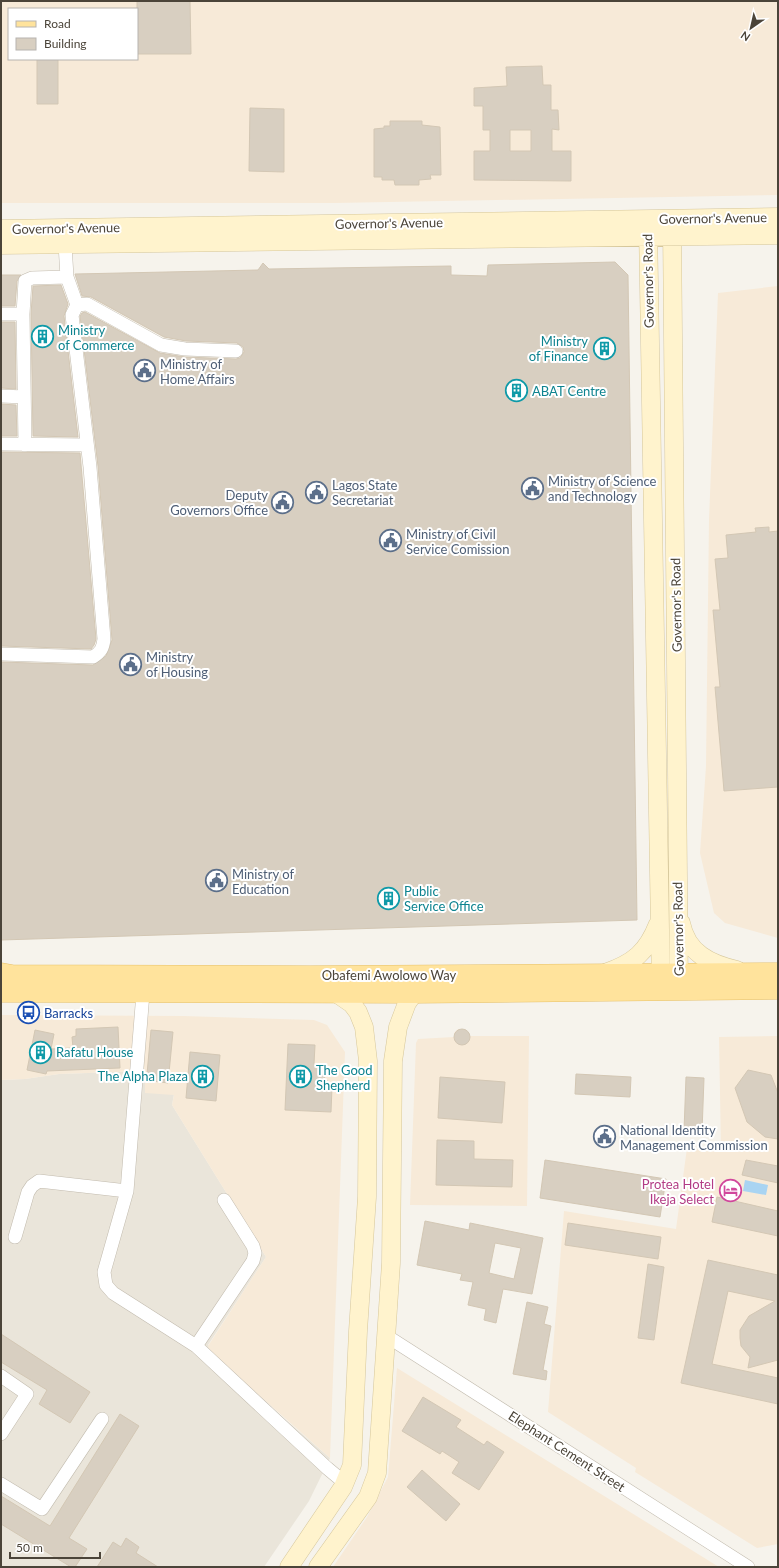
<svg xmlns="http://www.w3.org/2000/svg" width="779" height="1568" viewBox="0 0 779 1568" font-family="Lato,sans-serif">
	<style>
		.residential { fill: #eae5da }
		.commercial { fill: #f7ead8; fill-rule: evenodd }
		.water { fill: #a9d4f2 }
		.building { fill: #d8cfc1; stroke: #d3c7b4; fill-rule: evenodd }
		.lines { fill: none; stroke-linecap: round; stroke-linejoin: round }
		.street-casing { stroke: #c2bbae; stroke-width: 14 }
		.secondary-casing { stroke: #d6c79b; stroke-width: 19 }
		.primary-casing { stroke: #e6c16a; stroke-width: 21 }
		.street { stroke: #fff; stroke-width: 13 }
		.secondary { stroke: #fff3cd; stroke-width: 18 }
		.primary { stroke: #ffe39c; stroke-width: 20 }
		.labels { text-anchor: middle; stroke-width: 4; stroke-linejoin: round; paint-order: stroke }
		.street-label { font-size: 13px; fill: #4b4439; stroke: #fff }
		.culture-label { font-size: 13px; fill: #0d838f; stroke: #fff; text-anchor: start }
		.service-label { font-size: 13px; fill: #4e5e75; stroke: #fff; text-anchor: start }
		.transit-label { font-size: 13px; fill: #164399; stroke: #fff; text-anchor: start }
		.hotel-label { font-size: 13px; fill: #b23c85; stroke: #fff; text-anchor: end }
	</style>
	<rect width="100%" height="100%" fill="#f6f3ec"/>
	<path class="residential" d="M145,1071L174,1094L172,1105L266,1257L208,1345L279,1414L330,1458L309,1501L264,1567H1V1080L25,1079L59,1074Z"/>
	<path class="commercial" d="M1,1H778V195L335,203H1ZM9,9H137V59H9Z
		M778,286V938L725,923L714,913L700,853L706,766L709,520L718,293Z
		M1,1015L183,1016L314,1020L327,1025L345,1052L330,1458L209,1351L208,1346L266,1257L172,1105L174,1095L145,1093V1071L59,1074L25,1079L1,1080Z
		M458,1029H465L470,1036H529L527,1206L410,1205L416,1043L418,1039L454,1037V1033Z
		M778,1036V1544L757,1548L635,1472L636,1468L548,1412L564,1211L676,1229L687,1148L721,1150L719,1037Z
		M397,1368L719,1567H333L367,1517L388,1477Z"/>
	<path class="water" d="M745,1180L768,1185L766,1195L743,1191Z"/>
	<path class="building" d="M137,1H190L191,54H137Z
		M37,59H58V104H37Z
		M542,66L543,85H551V110H558L559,130L552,129V151H571V181L474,180V151H490V130H483V106H474V88L507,86L506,67ZM510,130H531V151H510Z
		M250,108L284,109V172L249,171Z
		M390,121H422V125L440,127L441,175H430L431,179L419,180V185H395L394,180H382V177H374V129L384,128V126H390Z
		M615,262L628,275L637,920L1,940V662L93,665L106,656L112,640L98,466L80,316L82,313L85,312L160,353L185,357L236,359L240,358L244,352L243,347L237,343L186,341L164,337L91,297L82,296L75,274L258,270L263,263L269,269L451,266V275L487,276L488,265Z
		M1,275H21L17,281L15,306H1Z
		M61,285L68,304L64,316L78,437L33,436L31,314L33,286Z
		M1,322H15L16,389L1,388Z
		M1,404L16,405L17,436H1Z
		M1,452L80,453L96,639L94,645L91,649L1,646Z
		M769,527V532L778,531V787L724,791L715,687H720L713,610H720L715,559L728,558L726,535L756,532L755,528Z
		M118,1027L120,1068L47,1071L46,1074L27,1070L35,1030L54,1034L51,1049L73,1048L72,1037L76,1036V1029Z
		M454 1037a8 8 0 1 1 16 0a8 8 0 1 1-16 0Z
		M151,1030L173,1032L168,1083L153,1081V1074H147Z
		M288,1044L315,1045L314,1064L332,1087L331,1112L285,1110Z
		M190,1052L220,1055L216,1101L186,1098Z
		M748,1070L771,1075L778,1093V1139L765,1137L747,1122L735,1088Z
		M576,1074L631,1077L630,1097L575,1094Z
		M440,1077L505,1082L502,1123L438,1118Z
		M686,1077L704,1078L702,1132L684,1131Z
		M437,1140L474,1141V1159L513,1160L512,1187L436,1185Z
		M545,1160L666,1179L660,1217L540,1198Z
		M746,1160L778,1166V1183L742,1175Z
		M717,1197L778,1211V1236L712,1222Z
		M425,1221L469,1230L470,1223L543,1238L532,1294L503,1289L496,1323L484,1320L486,1309L468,1305L473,1282L460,1280L462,1274L417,1265ZM495,1243L521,1248L514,1279L489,1273Z
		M568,1223L661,1237L658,1259L565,1245Z
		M708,1260L778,1275V1360L748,1368L750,1357L741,1346L740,1338V1330L749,1316L775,1301L728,1291L712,1364L778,1378V1404L681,1383Z
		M648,1264L664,1267L654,1340L638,1338Z
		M527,1302L548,1307L544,1324L551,1326L543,1370L547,1371L546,1380L513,1374Z
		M1,1334L90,1392L70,1423L39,1404L47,1390L1,1362Z
		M423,1397L461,1420L456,1427L484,1445L487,1441L504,1452L479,1490L452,1473L459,1462L442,1451L440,1454L402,1431Z
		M120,1414L139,1426L69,1538L87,1549L75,1567H71L1,1524V1496L50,1526Z
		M422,1470L460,1504L446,1521L407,1487Z
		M126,1538L139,1547L136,1553L158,1567H97L113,1542L121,1547Z"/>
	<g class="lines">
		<defs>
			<path id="street" d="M65,244L67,277
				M1,314H23
				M1,396L24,397
				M1,444L87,445
				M25,445L23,314L25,281L32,278L67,277L77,305
				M1,654L93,657C101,652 103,648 104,639L90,467L72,315L77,305L87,304L161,345L185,349L236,351
				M143,993L127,1191L104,1272L106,1285L113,1293L196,1346L327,1468L345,1483
				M15,1237L28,1192L32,1186L39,1181L127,1191
				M385,1335L748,1567
				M196,1346L253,1261L255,1253L253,1246L224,1200
				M1,1376L27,1394L1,1434
				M1,1484L42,1509L102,1419"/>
			<path id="secondary" d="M648,226L661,989
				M672,226L679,988
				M1,229L778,217
				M1,245L778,235
				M681,923C687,953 710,964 737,970
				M605,973C634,963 647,952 658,924
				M289,1567L343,1487L352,1465L358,1331L367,1197L368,1061L364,1027L358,1012L352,1004L336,993
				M318,1567L368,1497L377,1473L391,1263L393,1061L398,1027L407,1003L414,993"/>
			<path id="primary" d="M1,973L12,975L310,976L778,973
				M1,992L414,993L778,989"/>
		</defs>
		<use href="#street" class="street-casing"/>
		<use href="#secondary" class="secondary-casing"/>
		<use href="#primary" class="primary-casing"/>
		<use href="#street" class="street"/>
		<use href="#secondary" class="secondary"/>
		<use href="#primary" class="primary"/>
	</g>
	<defs>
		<symbol id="building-ring" viewBox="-11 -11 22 22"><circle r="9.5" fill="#fff" stroke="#0f9aa8" stroke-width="1.5"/><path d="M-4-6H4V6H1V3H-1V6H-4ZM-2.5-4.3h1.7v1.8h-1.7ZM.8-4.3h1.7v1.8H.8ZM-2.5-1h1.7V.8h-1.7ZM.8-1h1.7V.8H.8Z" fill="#0f9aa8"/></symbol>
		<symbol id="civic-ring" viewBox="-11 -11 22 22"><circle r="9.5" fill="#fff" stroke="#5c6f8a" stroke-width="1.5"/><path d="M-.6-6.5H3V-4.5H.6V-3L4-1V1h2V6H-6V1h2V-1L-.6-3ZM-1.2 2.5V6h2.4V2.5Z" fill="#5c6f8a"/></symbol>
		<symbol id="bus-ring" viewBox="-11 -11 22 22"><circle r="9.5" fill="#fff" stroke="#1a4fb4" stroke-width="1.5"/><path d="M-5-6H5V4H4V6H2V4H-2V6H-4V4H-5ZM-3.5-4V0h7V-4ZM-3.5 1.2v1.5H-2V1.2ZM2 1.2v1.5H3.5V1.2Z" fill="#1a4fb4"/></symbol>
		<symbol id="hotel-ring" viewBox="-11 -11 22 22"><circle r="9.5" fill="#fff" stroke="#d1479c" stroke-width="1.5"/><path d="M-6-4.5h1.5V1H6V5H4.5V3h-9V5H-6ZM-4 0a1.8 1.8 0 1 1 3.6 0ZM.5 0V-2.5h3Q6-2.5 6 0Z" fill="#d1479c"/></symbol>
	</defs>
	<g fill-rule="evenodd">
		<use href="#building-ring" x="30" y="324" width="25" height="25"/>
		<use href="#building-ring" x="592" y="336" width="25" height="25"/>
		<use href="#civic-ring" x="132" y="358" width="25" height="25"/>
		<use href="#building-ring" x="504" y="378" width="25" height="25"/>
		<use href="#civic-ring" x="520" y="476" width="25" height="25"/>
		<use href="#civic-ring" x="304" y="480" width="25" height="25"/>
		<use href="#civic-ring" x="270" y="490" width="25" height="25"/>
		<use href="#civic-ring" x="378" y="528" width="25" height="25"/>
		<use href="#civic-ring" x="118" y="652" width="25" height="25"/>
		<use href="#civic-ring" x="204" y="868" width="25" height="25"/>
		<use href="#building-ring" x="376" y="886" width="25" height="25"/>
		<use href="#bus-ring" x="16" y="1000" width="25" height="25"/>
		<use href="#building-ring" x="28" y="1040" width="25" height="25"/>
		<use href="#building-ring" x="190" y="1064" width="25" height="25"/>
		<use href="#building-ring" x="288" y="1064" width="25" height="25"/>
		<use href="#civic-ring" x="592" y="1124" width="25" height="25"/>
		<use href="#hotel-ring" x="718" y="1178" width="25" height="25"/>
	</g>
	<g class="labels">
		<g class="street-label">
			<text transform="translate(713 218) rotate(-1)" y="5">Governor's Avenue</text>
			<text transform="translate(389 223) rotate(-1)" y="5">Governor's Avenue</text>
			<text transform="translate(66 228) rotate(-1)" y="5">Governor's Avenue</text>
			<text transform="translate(648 281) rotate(-91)" y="5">Governor's Road</text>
			<text transform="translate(676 605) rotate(-91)" y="5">Governor's Road</text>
			<text transform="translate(678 929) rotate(-91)" y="5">Governor's Road</text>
			<text x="389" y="980">Obafemi Awolowo Way</text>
			<text transform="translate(567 1451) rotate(33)" y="5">Elephant Cement Street</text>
		</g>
		<g class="culture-label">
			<text x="58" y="335">Ministry<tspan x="58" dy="15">of Commerce</tspan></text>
			<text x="588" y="346" text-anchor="end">Ministry<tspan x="588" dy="15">of Finance</tspan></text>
			<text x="532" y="396">ABAT Centre</text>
			<text x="404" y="896">Public<tspan x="404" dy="15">Service Office</tspan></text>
			<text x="56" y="1057">Rafatu House</text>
			<text x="316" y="1075">The Good<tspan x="316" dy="15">Shepherd</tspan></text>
			<text x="188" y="1081" text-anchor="end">The Alpha Plaza</text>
		</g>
		<g class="service-label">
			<text x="160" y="369">Ministry of<tspan x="160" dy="15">Home Affairs</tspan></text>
			<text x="548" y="486">Ministry of Science<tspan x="548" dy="15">and Technology</tspan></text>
			<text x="332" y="490">Lagos State<tspan x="332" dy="15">Secretariat</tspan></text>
			<text x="268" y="500" text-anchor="end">Deputy<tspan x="268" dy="15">Governors Office</tspan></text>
			<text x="406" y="539">Ministry of Civil<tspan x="406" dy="15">Service Comission</tspan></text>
			<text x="146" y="662">Ministry<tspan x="146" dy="15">of Housing</tspan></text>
			<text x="232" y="879">Ministry of<tspan x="232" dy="15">Education</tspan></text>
			<text x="620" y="1135">National Identity<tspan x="620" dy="15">Management Commission</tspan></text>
		</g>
		<g class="transit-label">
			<text x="44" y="1018">Barracks</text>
		</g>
		<g class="hotel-label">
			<text x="714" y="1189">Protea Hotel<tspan x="714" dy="15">Ikeja Select</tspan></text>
		</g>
	</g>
	<rect width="779" height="1568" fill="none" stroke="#4b4439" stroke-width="4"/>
	<rect x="8" y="8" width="130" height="52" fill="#ffffff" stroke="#b7b4b0"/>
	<rect x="16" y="21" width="20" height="6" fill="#ffe39c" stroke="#b7b4b0"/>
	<text x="44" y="28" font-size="12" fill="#4b4439">Road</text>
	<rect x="16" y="38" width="20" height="12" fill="#d8cfc1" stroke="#b7b4b0"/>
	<text x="44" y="48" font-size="12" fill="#4b4439">Building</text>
	<g transform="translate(751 28) rotate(214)" stroke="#ffffff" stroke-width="3" paint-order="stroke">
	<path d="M0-3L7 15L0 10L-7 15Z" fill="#4b4439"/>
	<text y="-6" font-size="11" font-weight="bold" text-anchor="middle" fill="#4b4439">N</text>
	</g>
	<path d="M10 1552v6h90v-6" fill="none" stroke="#4b4439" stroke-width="2"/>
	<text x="16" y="1552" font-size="12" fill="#4b4439" stroke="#ffffff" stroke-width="3" paint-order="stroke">50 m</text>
</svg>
